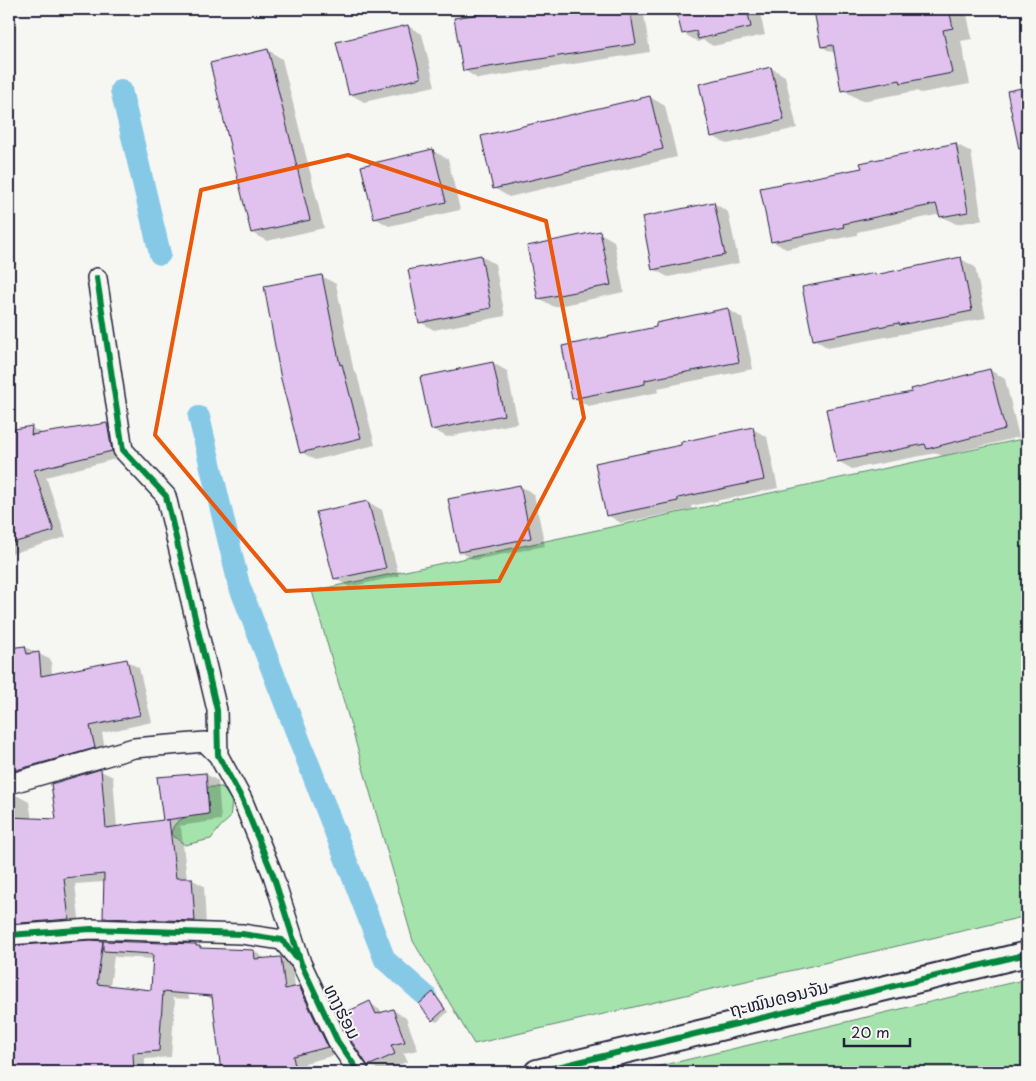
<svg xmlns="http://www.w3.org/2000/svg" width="1036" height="1081" viewBox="0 0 1036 1081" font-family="'Playpen Sans','Noto Sans Lao',sans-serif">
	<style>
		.green { fill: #a4e3ab; stroke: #638273 }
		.shadow { fill: #0003; fill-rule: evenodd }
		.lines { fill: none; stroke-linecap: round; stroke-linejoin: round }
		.canal { stroke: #86c9e7; stroke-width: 22 }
		.building { fill: #e1c2ef; stroke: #22223b }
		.minor-casing { stroke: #22223b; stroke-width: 22 }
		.tertiary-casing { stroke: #22223b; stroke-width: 28 }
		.minor { stroke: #f6f6f2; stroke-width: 19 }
		.tertiary { stroke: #f6f6f2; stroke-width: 24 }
		.cycleway-casing { stroke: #f6f6f2; stroke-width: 9 }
		.cycleway { stroke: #00873e; stroke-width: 6 }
		.marked { fill: none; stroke: #e8590c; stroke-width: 4; stroke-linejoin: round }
		.labels { text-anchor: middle; stroke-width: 4; stroke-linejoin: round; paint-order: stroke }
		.street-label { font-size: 18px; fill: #22223b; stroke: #f6f6f2 }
	</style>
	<rect width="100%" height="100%" fill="#f6f6f2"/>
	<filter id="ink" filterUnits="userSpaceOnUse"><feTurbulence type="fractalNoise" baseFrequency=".02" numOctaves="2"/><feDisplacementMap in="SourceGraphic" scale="10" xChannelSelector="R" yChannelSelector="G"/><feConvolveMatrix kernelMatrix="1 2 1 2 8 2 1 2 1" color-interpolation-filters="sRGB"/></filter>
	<g filter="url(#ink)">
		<path class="green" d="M1027,438V916L474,1044L413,941L312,591Z
			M207,787H222L232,801L230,818L221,826L211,839L185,845L171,834C174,815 194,816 209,813Z
			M1027,979V1072H635Z"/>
		<path class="shadow" d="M519,9H643L650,52L478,79L464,70L455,19Z
			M698,9H759L765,35L713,46L703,40L698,42L683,33Z
			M828,9H966L972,39L961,41L970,84L921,93L916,91L862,101L843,90L836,54L822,47Z
			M408,26L422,34L435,86L364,102L350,94Z
			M268,50L282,59L324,228L267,241L252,233Z
			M771,68L785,76L797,128L727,144L712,136Z
			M1027,88V148L1024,129L1009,92Z
			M650,97L665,106L677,157L509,197L494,188Z
			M956,144L971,152L982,220L956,224L941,216V214L857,232V235L786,249L772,241L863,169L862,164Z
			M433,151L448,159L460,210L389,226L375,218Z
			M714,203L728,212L739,263L668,277L653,269Z
			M600,233L614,241L624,292L554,307L539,298Z
			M481,256L495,264L505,316L434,330L420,322Z
			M961,259L975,267L986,318L828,348L814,339L874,274L877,276Z
			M322,276L336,284L354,372L357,374L375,445L315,460L301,452Z
			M728,309L742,318L753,369L658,388L659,392L588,406L574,398L658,328Z
			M493,363L507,371L518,423L447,437L432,429Z
			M990,370L1005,379L1019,437L942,456L936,453L852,469L838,461L913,392Z
			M107,424L119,431L123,457L46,477L66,537L11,554V558L9,559V431L32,428L43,434Z
			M753,429L767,437L778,488L691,506L692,509L621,523L607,515Z
			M520,486L534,494L545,546L474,560L460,552Z
			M368,502L382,510L399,576L349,587L335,578Z
			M9,639L13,642L15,648L25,647L51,660L52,675L127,661L139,668L152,722L102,733L106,754L10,789V796L16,795L29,802L32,819L57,820L101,771L113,777L117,828L165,821L159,779L206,774L218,781L221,820L179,826L181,828L187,879H191L204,886L206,927L117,924L105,917V882L75,884L80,926L10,944L11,947L102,942L196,945L204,950L254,951L266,959L281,958L293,966L295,988L299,987L311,994L339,1054L305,1063L307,1072H222L213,1000L205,995L185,966L189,999L171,998L175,1000L171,1057L145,1059V1072H9ZM114,956L116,957L154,959L153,992L110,987Z
			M433,994L437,996L448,1012L437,1022L433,1020Z
			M370,1003L384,1013L393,1010L406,1018L418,1050L403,1053L408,1061L383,1072L369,1065Z"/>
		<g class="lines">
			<path class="canal" d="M121,90L160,254
				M199,417L239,585L385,960L426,996"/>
		</g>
		<path class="building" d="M510,9H630L636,44L463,71L454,18Z
			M700,9H747L751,27L698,39L696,31L682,34L677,14Z
			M824,9H949L953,28L943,30L952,73L901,83L900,80L841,91L833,45L821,47L814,11Z
			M408,25L421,78L349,95L336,42Z
			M268,49L310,220L251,233L210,63Z
			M771,67L784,120L711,137L699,84Z
			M1027,87V148L1019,149L1007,91Z
			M650,96L663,149L493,189L481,136Z
			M956,143L968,212L940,217L936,204L843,224L844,227L771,242L760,188L862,168L860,163Z
			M433,149L446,202L374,219L361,166Z
			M714,202L725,255L652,270L642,217Z
			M600,231L611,285L538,299L527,246Z
			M481,255L491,308L419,323L408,270Z
			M961,257L972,311L900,325L899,323L813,340L802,287L875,273V275Z
			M322,275L340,365L342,364L361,438L300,453L281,379L264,286Z
			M728,308L739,362L645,380V384L572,399L562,346L656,327V323Z
			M493,362L504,415L431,430L420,377Z
			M990,369L1005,429L927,449L925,444L837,462L826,409L912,392L911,389Z
			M107,423L112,451L34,470L54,531L12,543L9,532V430L32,426L31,435Z
			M753,427L764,480L678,498V501L606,516L595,463L681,445V442Z
			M520,485L531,538L459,552L448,499Z
			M368,501L386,568L334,579L316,512Z
			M25,646L27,654L39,652L41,676L127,659L140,715L90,726L95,748L9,772V648Z
			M101,769L106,828L163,820L157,777L206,773L209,814L165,820H169L176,878H192L195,921L103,918L104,874L64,878L69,919L9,924V817L56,819L51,784Z
			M91,940L103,941L97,984L151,990L153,954L103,951V941L196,944V946H200V948L254,950L255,959L281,957L285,989L299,986L328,1047L293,1056L296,1072H221L212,996L162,992H163L159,1051L133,1053L134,1072H9V946Z
			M433,992L445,1009L432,1021L419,1004Z
			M370,1001L376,1014L393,1009L405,1042L391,1045L395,1054L368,1066L348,1036L338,1016Z"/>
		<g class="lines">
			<defs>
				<path id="minor" d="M97,278L123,450L166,496L217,710L218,755L242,799L273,875L301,963L338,1042L359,1072
					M9,784L134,748L205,742L218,755
					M9,935L91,929L242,934L282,940L297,958"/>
				<path id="tertiary" d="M537,1072L1027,954"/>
			</defs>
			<use href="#minor" class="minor-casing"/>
			<use href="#tertiary" class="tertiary-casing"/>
			<use href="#minor" class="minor"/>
			<use href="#tertiary" class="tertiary"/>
			<defs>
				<path id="cycleway" d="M97,278L123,450L166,496L217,710L218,755L242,799L273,875L301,963L338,1042L359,1072
					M9,935L91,929L242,934L282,940L296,957
					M537,1072L1027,954"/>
			</defs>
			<use href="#cycleway" class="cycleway-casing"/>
			<use href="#cycleway" class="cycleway"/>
		</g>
	</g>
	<path class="marked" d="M348,155L546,221L584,418L499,581L286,591L155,435L201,190Z"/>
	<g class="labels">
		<g class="street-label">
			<text transform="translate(779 999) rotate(-14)" y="6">ຖະໝົນດອນຈັນ</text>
			<text transform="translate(342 1012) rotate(63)" y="6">ທາງຮ່ອມ</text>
		</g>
	</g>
	<rect width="1036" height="1081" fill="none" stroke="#f6f6f2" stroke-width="30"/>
	<rect x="15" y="15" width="1006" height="1051" fill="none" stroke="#22223b" stroke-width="2" filter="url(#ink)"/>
	<path d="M844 1038v8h66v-8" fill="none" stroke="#22223b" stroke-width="2.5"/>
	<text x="851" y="1038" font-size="15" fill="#22223b" stroke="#f6f6f2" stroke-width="4" paint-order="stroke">20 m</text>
</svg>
